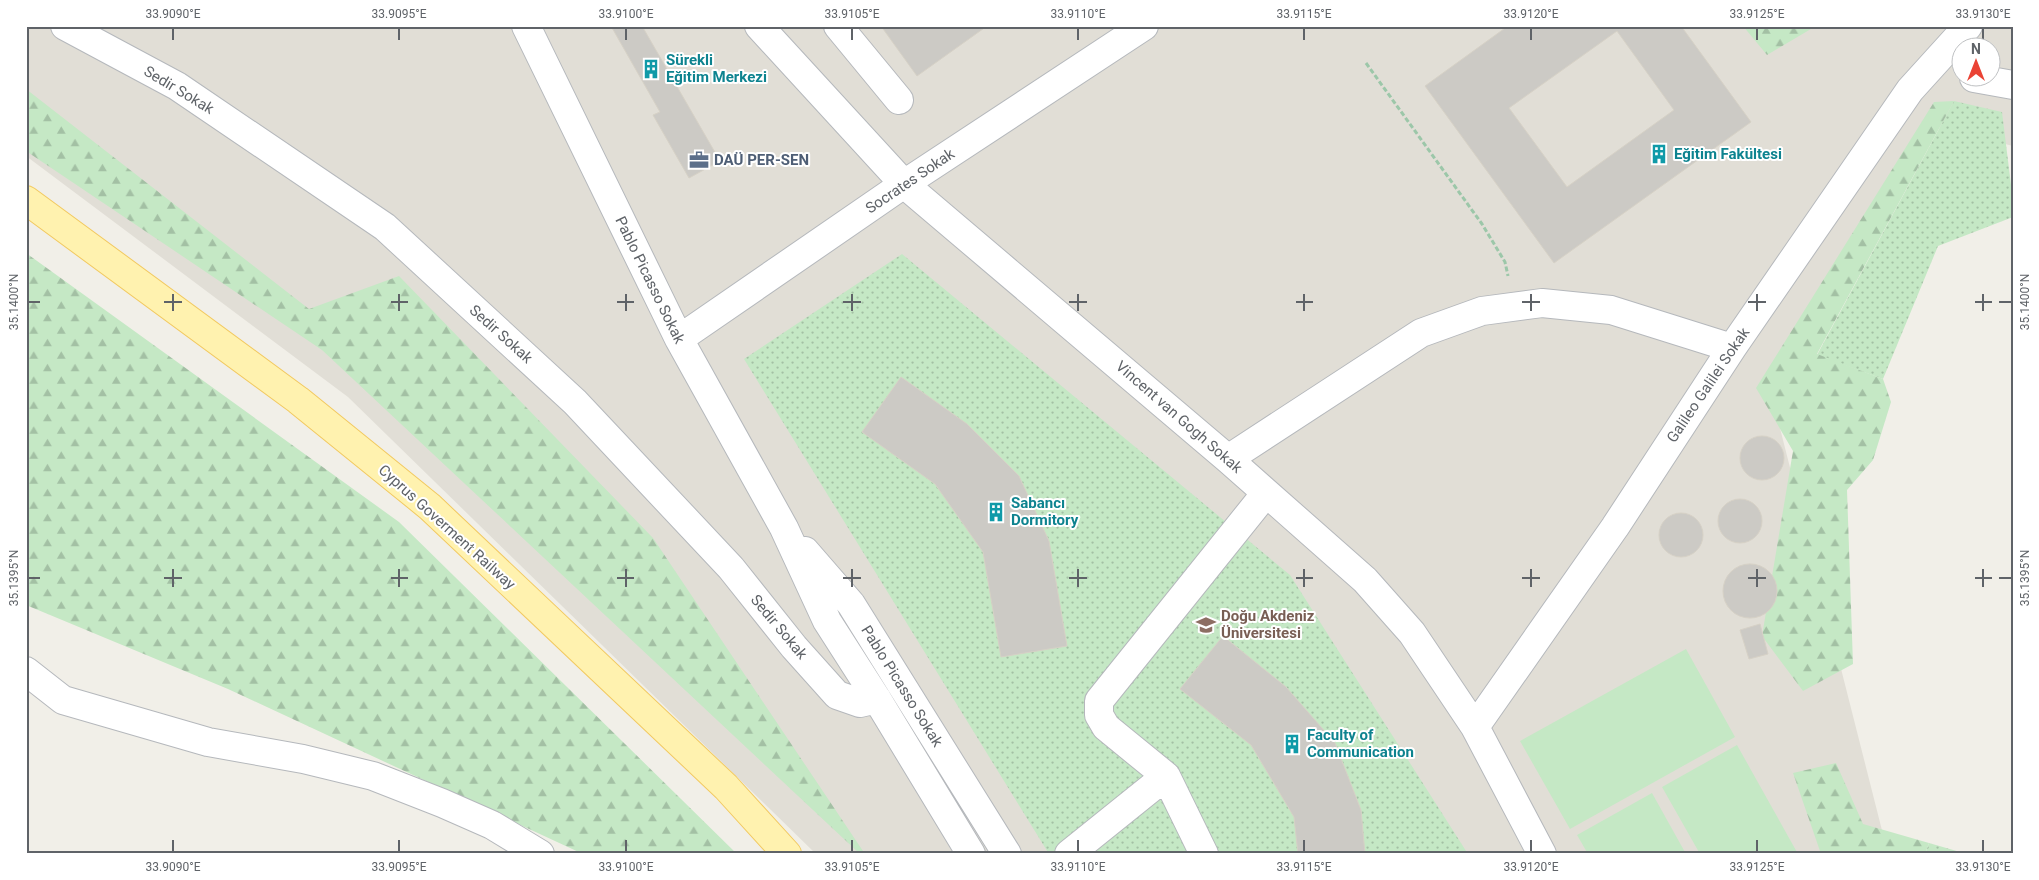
<svg xmlns="http://www.w3.org/2000/svg" width="2039" height="880" viewBox="0 0 2039 880" font-family="Roboto,sans-serif">
	<style>
		.education { fill: #e1ded6; fill-rule: evenodd }
		.grass { fill: url(#grass-dots) }
		.forest { fill: url(#forest-firs) }
		.pitch { fill: #c5e8c5 }
		.building { fill: #cccac5; stroke: #d6d1c6; fill-rule: evenodd }
		.lines { fill: none; stroke-linecap: round; stroke-linejoin: round }
		.minor-casing { stroke: #b5b8bc; stroke-width: 30 }
		.major-casing { stroke: #f2c960; stroke-width: 30 }
		.path { stroke: #9cc7a9; stroke-width: 3; stroke-dasharray: 5 2.5; stroke-linecap: butt }
		.minor { stroke: #fff; stroke-width: 28 }
		.major { stroke: #fff2af; stroke-width: 28 }
		.ticks { fill: none; stroke: #5f6368; stroke-width: 2 }
		.labels { text-anchor: middle; stroke-width: 4; stroke-linejoin: round; paint-order: stroke }
		.culture-label { font-size: 15px; font-weight: bold; fill: #0d838f; stroke: #fff; text-anchor: start }
		.street-label { font-size: 15px; fill: #5f6368; stroke: #fff }
		.service-label { font-size: 15px; font-weight: bold; fill: #4e5e75; stroke: #fff; text-anchor: start }
		.education-label { font-size: 15px; font-weight: bold; fill: #785e54; stroke: #fff; text-anchor: start }
		.neatline { fill: none; stroke: #5f6368; stroke-width: 2 }
		.ticks-label { font-size: 12px; text-anchor: middle; fill: #5f6368 }
	</style>
	<defs>
		<pattern id="grass-dots" width="8" height="8" patternUnits="userSpaceOnUse" patternTransform="scale(1.25)"><rect width="8" height="8" fill="#c5e8c5"/><path d="M2 2h.1M6 6h.1" fill="none" stroke="#a3c0a4" stroke-width="1.8" stroke-linecap="round"/></pattern>
		<pattern id="forest-firs" width="22" height="20" patternUnits="userSpaceOnUse" patternTransform="scale(1.25)"><rect width="22" height="20" fill="#c5e8c5"/><path d="M5 1l3.5 6h-7zM16 11l3.5 6h-7z" fill="#a3c0a4"/></pattern>
	</defs>
	<rect width="100%" height="100%" fill="#f1efe8"/>
	<path class="education" d="M26,26H2013V146L1933,126L1767,377L1888,854H816L348,397L26,156ZM1962,48H1992V78H1962Z"/>
	<path class="grass" d="M1954,101L2002,112L2013,201V217L1938,246L1883,379L1817,355Z
		M902,254L1290,575L1468,854H1049L744,359Z
		M1929,843L1967,854H1925Z"/>
	<path class="forest" d="M1743,26H1816L1767,55Z
		M26,89L309,309L399,276L653,538L865,854H860L322,350L26,151Z
		M1954,101L1817,354L1883,379L1891,402L1873,460L1847,490L1853,664L1803,691L1762,636L1793,451L1756,388L1934,102Z
		M26,253L399,522L737,854H583L228,689L26,605Z
		M1836,763L1863,824L1929,843L1925,854H1821L1793,773Z"/>
	<path class="pitch" d="M1686,649L1735,737L1570,829L1520,741Z
		M1737,745L1798,854H1700L1662,787Z
		M1652,793L1686,854H1588L1577,835Z"/>
	<path class="building" d="M611,26H642L720,161L689,178L653,115L660,112Z
		M881,26H987L917,76Z
		M1508,26H1681L1751,122L1554,263L1425,86ZM1617,31L1674,110L1567,187L1509,108Z
		M901,377L967,424L1019,476L1049,541L1067,646L1001,657L983,552L935,484L862,432Z
		M1740 458a22 22 0 1 1 44 0a22 22 0 1 1-44 0Z
		M1718 521a22 22 0 1 1 44 0a22 22 0 1 1-44 0Z
		M1659 535a22 22 0 1 1 44 0a22 22 0 1 1-44 0Z
		M1723 591a27 27 0 1 1 54 0a27 27 0 1 1-54 0Z
		M1760,624L1768,654L1749,659L1740,630Z
		M1223,636L1286,687L1335,743L1361,810L1365,854H1298L1294,817L1251,745L1180,689Z"/>
	<g class="lines">
		<defs>
			<path id="minor" d="M65,26L177,86L385,227L575,402L731,568L794,647L837,695L860,703L877,699
				M526,26L679,339L784,528L827,621L877,699L971,854
				M759,26L904,184L1228,459L1365,580L1412,633L1475,727L1542,854
				M838,26L899,100
				M1974,78L2013,85
				M679,339L904,184L1144,26
				M1228,459L1421,333L1482,311L1542,303L1611,310L1732,348
				M805,551L851,604L1007,854
				M26,671L63,700L208,742L303,759L373,776L442,803L492,825L540,854
				M1475,727L1615,527L1732,348L1910,90L1968,26
				M1069,854L1166,776
				M1204,854L1166,776L1106,727L1099,715V701L1266,493"/>
			<path id="major" d="M26,200L298,400L430,507L726,787L787,854"/>
		</defs>
		<use href="#minor" class="minor-casing"/>
		<use href="#major" class="major-casing"/>
		<path class="path" d="M1366,63L1482,224L1505,262L1508,276"/>
		<use href="#minor" class="minor"/>
		<use href="#major" class="major"/>
	</g>
	<path class="ticks" d="M173,28V40M399,28V40M626,28V40M852,28V40M1078,28V40M1304,28V40M1531,28V40M1757,28V40M1983,28V40M173,294V311M399,294V311M626,294V311M852,294V311M1078,294V311M1304,294V311M1531,294V311M1757,294V311M1983,294V311M28,302H40M164,302H182M391,302H408M617,302H634M843,302H861M1069,302H1087M1296,302H1313M1522,302H1540M1748,302H1766M1975,302H1992M1999,302H2012M173,569V587M399,569V587M626,569V587M852,569V587M1078,569V587M1304,569V587M1531,569V587M1757,569V587M1983,569V587M28,578H40M164,578H182M391,578H408M617,578H634M843,578H861M1069,578H1087M1296,578H1313M1522,578H1540M1748,578H1766M1975,578H1992M1999,578H2012M173,840V852M399,840V852M626,840V852M852,840V852M1078,840V852M1304,840V852M1531,840V852M1757,840V852M1983,840V852"/>
	<defs>
		<symbol id="building-bare" viewBox="-9 -9 18 18"><path d="M-4-6H4V6H1V3H-1V6H-4ZM-2.5-4.3h1.7v1.8h-1.7ZM.8-4.3h1.7v1.8H.8ZM-2.5-1h1.7V.8h-1.7ZM.8-1h1.7V.8H.8Z" fill="#0f9aa8" stroke="#fff" stroke-width="2.5" paint-order="stroke"/></symbol>
		<symbol id="office-bare" viewBox="-9 -9 18 18"><path d="M-6-3h4V-5.5h4V-3h4V5H-6ZM-1-4.5V-3h2v-1.5ZM-6 0V1H6V0Z" fill="#5c6f8a" stroke="#fff" stroke-width="2.5" paint-order="stroke"/></symbol>
		<symbol id="university-bare" viewBox="-9 -9 18 18"><path d="M0-5L7-2L0 1L-7-2ZM-4 1L0 2.5L4 1V4Q0 6-4 4Z" fill="#8d6e63" stroke="#fff" stroke-width="2.5" paint-order="stroke"/></symbol>
	</defs>
	<g fill-rule="evenodd">
		<use href="#building-bare" x="637" y="55" width="28" height="28"/>
		<use href="#building-bare" x="1645" y="140" width="28" height="28"/>
		<use href="#office-bare" x="685" y="146" width="28" height="28"/>
		<use href="#building-bare" x="982" y="498" width="28" height="28"/>
		<use href="#university-bare" x="1192" y="611" width="28" height="28"/>
		<use href="#building-bare" x="1278" y="730" width="28" height="28"/>
	</g>
	<g class="labels">
		<g class="culture-label">
			<text x="666" y="65">Sürekli<tspan x="666" dy="17">Eğitim Merkezi</tspan></text>
			<text x="1674" y="159">Eğitim Fakültesi</text>
			<text x="1011" y="508">Sabancı<tspan x="1011" dy="17">Dormitory</tspan></text>
			<text x="1307" y="740">Faculty of<tspan x="1307" dy="17">Communication</tspan></text>
		</g>
		<g class="street-label">
			<text transform="translate(179 90) rotate(31)" y="5">Sedir Sokak</text>
			<text transform="translate(910 181) rotate(-34)" y="5">Socrates Sokak</text>
			<text transform="translate(650 280) rotate(64)" y="5">Pablo Picasso Sokak</text>
			<text transform="translate(501 334) rotate(42)" y="5">Sedir Sokak</text>
			<text transform="translate(1708 385) rotate(-56)" y="5">Galileo Galilei Sokak</text>
			<text transform="translate(1179 417) rotate(41)" y="5">Vincent van Gogh Sokak</text>
			<text transform="translate(447 527) rotate(42)" y="5">Cyprus Goverment Railway</text>
			<text transform="translate(779 627) rotate(50)" y="5">Sedir Sokak</text>
			<text transform="translate(902 686) rotate(58)" y="5">Pablo Picasso Sokak</text>
		</g>
		<g class="service-label">
			<text x="714" y="165">DAÜ PER-SEN</text>
		</g>
		<g class="education-label">
			<text x="1221" y="621">Doğu Akdeniz<tspan x="1221" dy="17">Üniversitesi</tspan></text>
		</g>
	</g>
	<rect width="2039" height="880" fill="none" stroke="#ffffff" stroke-width="55"/>
	<g transform="translate(1976 62)"><circle r="24" fill="#ffffff" stroke="#bfc1c3"/>
	<path d="M0-4L9 19L0 12L-9 19Z" fill="#ea4335"/>
	<text y="-8" font-size="14" font-weight="bold" text-anchor="middle" fill="#5f6368">N</text>
	</g>
	<rect x="28" y="28" width="1984" height="824" class="neatline"/>
	<g class="ticks-label">
		<text x="173" y="18">33.9090°E</text>
		<text x="399" y="18">33.9095°E</text>
		<text x="626" y="18">33.9100°E</text>
		<text x="852" y="18">33.9105°E</text>
		<text x="1078" y="18">33.9110°E</text>
		<text x="1304" y="18">33.9115°E</text>
		<text x="1531" y="18">33.9120°E</text>
		<text x="1757" y="18">33.9125°E</text>
		<text x="1983" y="18">33.9130°E</text>
		<text transform="translate(14 302) rotate(-90)" y="4">35.1400°N</text>
		<text transform="translate(2025 302) rotate(-90)" y="4">35.1400°N</text>
		<text transform="translate(14 578) rotate(-90)" y="4">35.1395°N</text>
		<text transform="translate(2025 578) rotate(-90)" y="4">35.1395°N</text>
		<text x="173" y="871">33.9090°E</text>
		<text x="399" y="871">33.9095°E</text>
		<text x="626" y="871">33.9100°E</text>
		<text x="852" y="871">33.9105°E</text>
		<text x="1078" y="871">33.9110°E</text>
		<text x="1304" y="871">33.9115°E</text>
		<text x="1531" y="871">33.9120°E</text>
		<text x="1757" y="871">33.9125°E</text>
		<text x="1983" y="871">33.9130°E</text>
	</g>
</svg>
